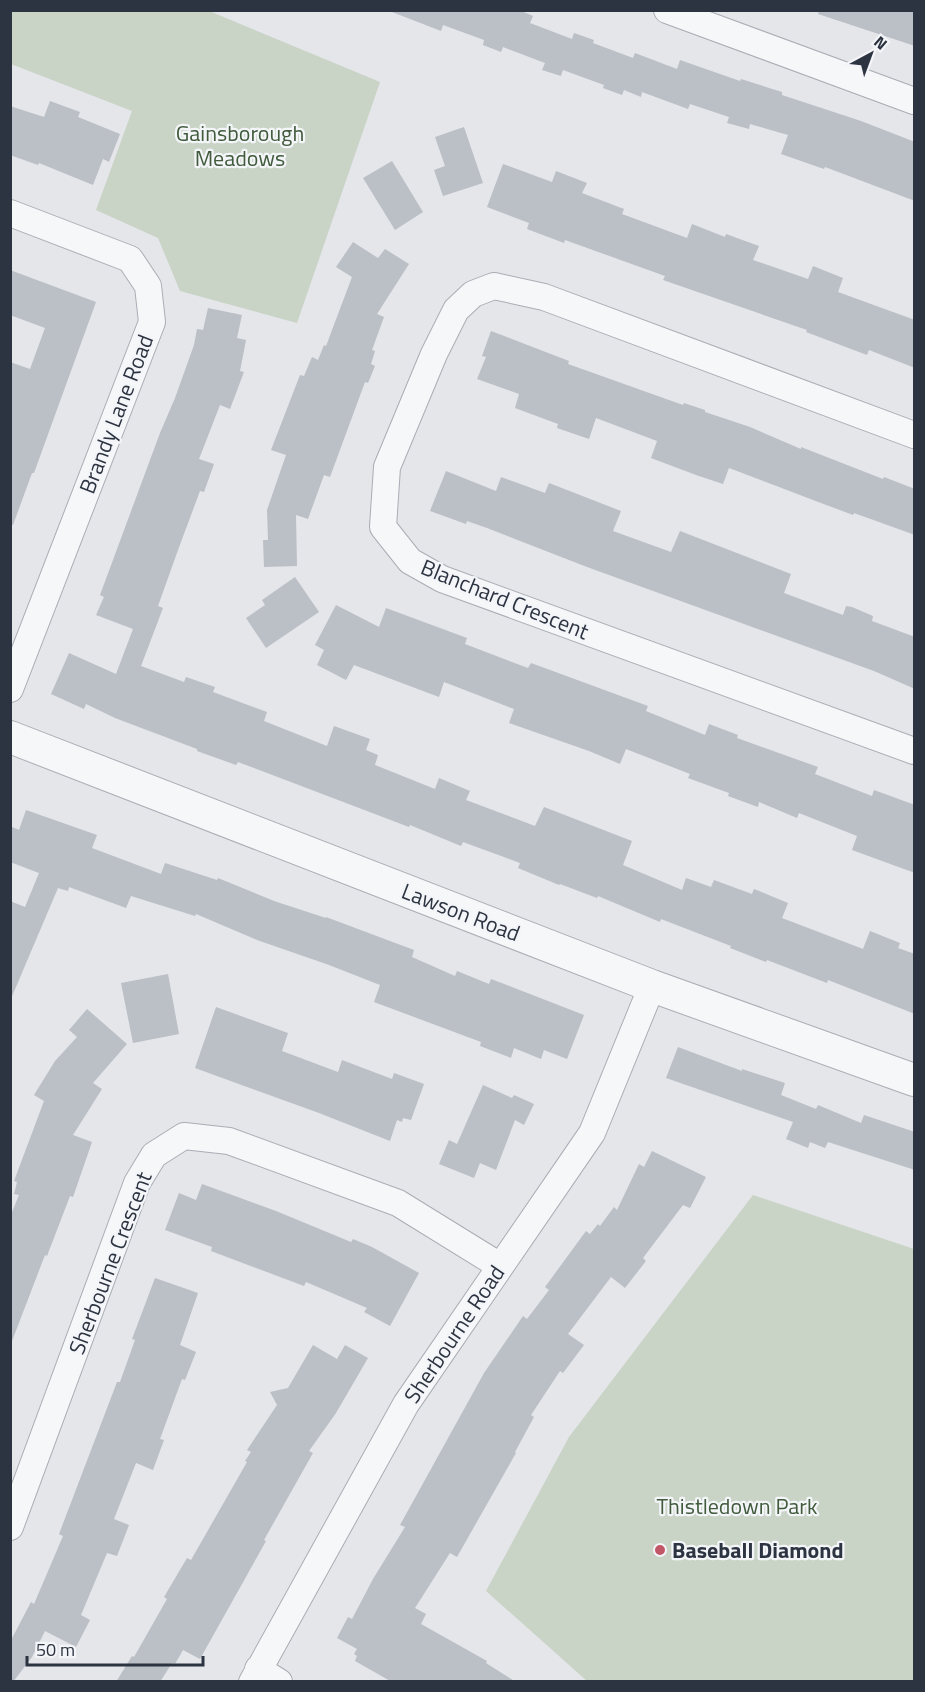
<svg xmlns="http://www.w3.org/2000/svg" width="925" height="1692" viewBox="0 0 925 1692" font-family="'Titillium Web',sans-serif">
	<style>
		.green { fill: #c9d3c6 }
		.building { fill: #bbbfc6 }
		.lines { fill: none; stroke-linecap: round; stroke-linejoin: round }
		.minor-casing { stroke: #a9adb4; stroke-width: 28 }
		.tertiary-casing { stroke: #a9adb4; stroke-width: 34 }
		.minor { stroke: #f6f7f9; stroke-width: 26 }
		.tertiary { stroke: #f6f7f9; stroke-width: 32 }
		.poi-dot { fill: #c15766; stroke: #f3f5f8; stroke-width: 2 }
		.labels { text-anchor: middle; stroke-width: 4.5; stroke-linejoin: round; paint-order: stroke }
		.park-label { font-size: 22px; fill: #415b3c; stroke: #f3f5f8 }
		.street-label { font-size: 22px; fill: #2d3441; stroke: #f3f5f8 }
		.poi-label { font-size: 22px; font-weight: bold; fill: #2d3441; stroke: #f3f5f8; text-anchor: start }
	</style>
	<rect width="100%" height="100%" fill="#e4e6ea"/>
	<path class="green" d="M10,11H212L214,13L380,82L297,323L180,291L158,238L96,210L132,111L11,64Z
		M753,1195L914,1249V1681H587L486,1591L569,1437Z"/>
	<path class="building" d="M393,10H519L533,16L530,23L572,39L574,33L594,40L593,43L633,58L635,53L677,69L680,60L740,81L741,79L782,92V95L861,121L915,142V201L825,167L824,169L781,154L788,135L750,124L749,129L727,123L729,117L690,104L688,109L642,92L641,97L624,90L622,95L603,88L604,85L563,70L561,76L542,70L545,63L503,47L501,52L483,45L484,40L443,25L441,31L392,12Z
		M819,10H915V46L818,14Z
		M50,101L80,112L78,117L120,134L109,162L103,159L93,185L39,163L38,165L10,155V106L44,117Z
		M464,127L483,183L443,196L434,170L445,166L435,137Z
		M392,161L423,212L395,230L363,178Z
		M503,164L552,182L556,171L587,183L582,193L624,209L622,214L687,238L692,224L725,237L726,234L759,246L753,260L808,279L813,266L843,278L838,292L915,320V368L869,350L867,355L806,332L807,330L663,280L665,276L565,240L564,243L527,229L529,223L487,207Z
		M353,242L378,258L385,249L409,264L377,314L384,317L372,350L375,351L371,364L375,366L368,383L365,382L330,477L324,475L308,519L296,515L297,566L264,567L263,540H268L267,510L286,455L271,450L300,375L304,376L312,357L318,360L324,345L326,346L352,277L336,267Z
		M10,270L96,302L34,473H32L13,525H10V362L30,369L45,328L10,315Z
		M208,308L242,315L237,338L246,340L240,371L244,372L230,409L220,405L199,459L214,464L204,492L200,491L178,550L158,606L163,608L141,666L184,682L186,677L215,687L213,692L267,712L264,721L327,746L334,726L370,739L366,750L378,755L375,765L435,789L439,778L470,791L466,800L535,826L544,807L632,841L623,865L682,890L686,878L711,887L714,880L752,894L754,889L788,903L782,918L863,949L870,931L900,943L898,948L915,954V1014L828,980L827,983L767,960L766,962L730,948L731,946L661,919L660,922L598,896L597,898L560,884L559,885L518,868L520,863L463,842L461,846L410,825L409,827L238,762L236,765L197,751V749L115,718L86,704L84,709L51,694L69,653L116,674L133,629L96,615L104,597L100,595L160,433L175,398L194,345L197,329L203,330Z
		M491,331L569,361L568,364L683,405L684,403L705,410V412L750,427L801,449V447L883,479L884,477L915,489V535L854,513L853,515L813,500L729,468L723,484L696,475L651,458L657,441L596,418L589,439L557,428L558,424L515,408L519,394L477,379L486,357L482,356Z
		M446,471L496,491L501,477L545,493L549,483L621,511L613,531L671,552L680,531L791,574L784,593L843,615L846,606L852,607L873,616L872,621L915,637V689L874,671L587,567L487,528L467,521L466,524L430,511Z
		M295,577L319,612L266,648L246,618L265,605L262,600Z
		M336,605L379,627L386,608L467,638L465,644L528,668L531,663L648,706L646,711L705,735L709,724L738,735L737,738L818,767L815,774L872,796L874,790L915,805V873L852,850L857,836L799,813L797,818L759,802L758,807L728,796L729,793L688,778L690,774L626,749L620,764L589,751L509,723L514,709L444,682L439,697L354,665L346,680L317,665L324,650L315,645Z
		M26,810L97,835L92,848L161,874L165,863L217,880L218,878L274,901L326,918V917L414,950L412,957L455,976L457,971L489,984L491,979L584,1015L567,1059L544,1050L541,1059L514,1048L511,1058L480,1046L481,1042L374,1002L380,985L329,965L257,940L196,914L195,916L131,896L126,908L69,887L68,891L58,888L10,1001V901L25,907L39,873L10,862V826L19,830Z
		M168,974L179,1034L133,1043L121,983Z
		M216,1007L288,1033L282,1051L338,1072L342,1060L392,1079L394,1073L424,1084L411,1120L403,1118L402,1122L397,1120L390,1141L319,1113L195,1068Z
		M87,1009L127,1044L93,1083L102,1089L73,1135L92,1142L73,1197L70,1196L47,1256L45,1255L12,1341H10V1217L19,1195L14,1194L17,1182L14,1181L44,1101L34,1095L55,1061L77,1037L69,1030Z
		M678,1047L742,1071V1069L785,1083L781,1095L816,1109L818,1105L861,1123L864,1115L915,1132V1170L828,1142L825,1148L810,1142L808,1148L786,1139L793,1122L666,1078Z
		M483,1085L512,1098L514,1095L534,1104L524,1125L515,1120L496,1170L480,1163L474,1178L439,1164L449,1140L457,1144Z
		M652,1151L706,1177L690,1208L683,1205L643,1258L646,1261L625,1288L611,1277L568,1334L584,1345L563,1373L560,1371L531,1415L534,1417L515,1452L516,1453L457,1557L450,1553L415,1608L426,1614L421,1624L487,1661L486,1663L516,1682H392L355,1661L357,1656L354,1654L357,1649L337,1638L348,1617L352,1619L373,1579L405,1527L400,1525L484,1373L523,1316L527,1319L549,1290L545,1287L586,1231L590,1234L598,1224L600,1226L614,1207L617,1210L639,1164L644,1167Z
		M202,1184L276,1211L351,1242L353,1239L372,1247L419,1273L390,1326L364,1312L367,1308L306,1282L304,1286L211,1251L212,1247L165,1230L179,1193L196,1200Z
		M155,1278L198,1293L180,1345L196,1352L185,1380L182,1379L160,1439L164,1440L153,1470L136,1463L114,1519L129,1525L117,1556L107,1553L81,1615L90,1620L76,1647L45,1631L32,1657L13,1682H10V1642L31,1602L34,1604L63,1536L59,1534L117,1382H120L135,1340L132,1339Z
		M313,1345L337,1359L345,1345L368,1358L336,1413L309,1451L313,1453L264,1540L266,1541L200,1659L183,1650L175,1664L172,1663L160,1682H116L132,1656L134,1657L167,1599L164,1597L187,1558L191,1560L247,1462L245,1461L251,1452L247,1450L277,1405L270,1392L288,1388Z"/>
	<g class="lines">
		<defs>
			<path id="minor" d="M667,10L914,101
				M10,213L130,259L148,286L152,322L10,689
				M914,435L544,297L494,286L473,294L456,310L434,354L387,467L383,527L410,561L442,579L914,751
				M10,1527L137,1183L154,1155L184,1136L229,1141L398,1203L500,1266
				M258,1669L279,1682
				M252,1682L406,1404L592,1133L652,986"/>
			<path id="tertiary" d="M10,737L652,986L914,1080"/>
		</defs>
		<use href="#minor" class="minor-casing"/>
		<use href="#tertiary" class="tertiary-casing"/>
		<use href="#minor" class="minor"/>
		<use href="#tertiary" class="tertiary"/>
	</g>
	<circle class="poi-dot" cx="660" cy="1550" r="6"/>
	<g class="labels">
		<g class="park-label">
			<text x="240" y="141">Gainsborough<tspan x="240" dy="25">Meadows</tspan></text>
			<text x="737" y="1514">Thistledown Park</text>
		</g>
		<g class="street-label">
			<text transform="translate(116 414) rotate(-69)" y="8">Brandy Lane Road</text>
			<text transform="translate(505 599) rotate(22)" y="8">Blanchard Crescent</text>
			<text transform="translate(461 912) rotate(21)" y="8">Lawson Road</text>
			<text transform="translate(110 1263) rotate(-69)" y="8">Sherbourne Crescent</text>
			<text transform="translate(454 1334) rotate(-56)" y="8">Sherbourne Road</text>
		</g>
		<g class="poi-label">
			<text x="672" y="1558">Baseball Diamond</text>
		</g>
	</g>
	<rect width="925" height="1692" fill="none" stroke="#2d3441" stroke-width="24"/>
	<g transform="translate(871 54) rotate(41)" stroke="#f3f5f8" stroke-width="4.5" paint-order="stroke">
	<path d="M0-4.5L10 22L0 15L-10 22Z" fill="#2d3441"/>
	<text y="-9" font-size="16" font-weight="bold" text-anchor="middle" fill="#2d3441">N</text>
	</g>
	<path d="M27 1656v9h176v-9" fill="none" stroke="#2d3441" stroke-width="3"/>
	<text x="36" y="1656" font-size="18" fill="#2d3441" stroke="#f3f5f8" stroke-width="4.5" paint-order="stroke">50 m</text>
</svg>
